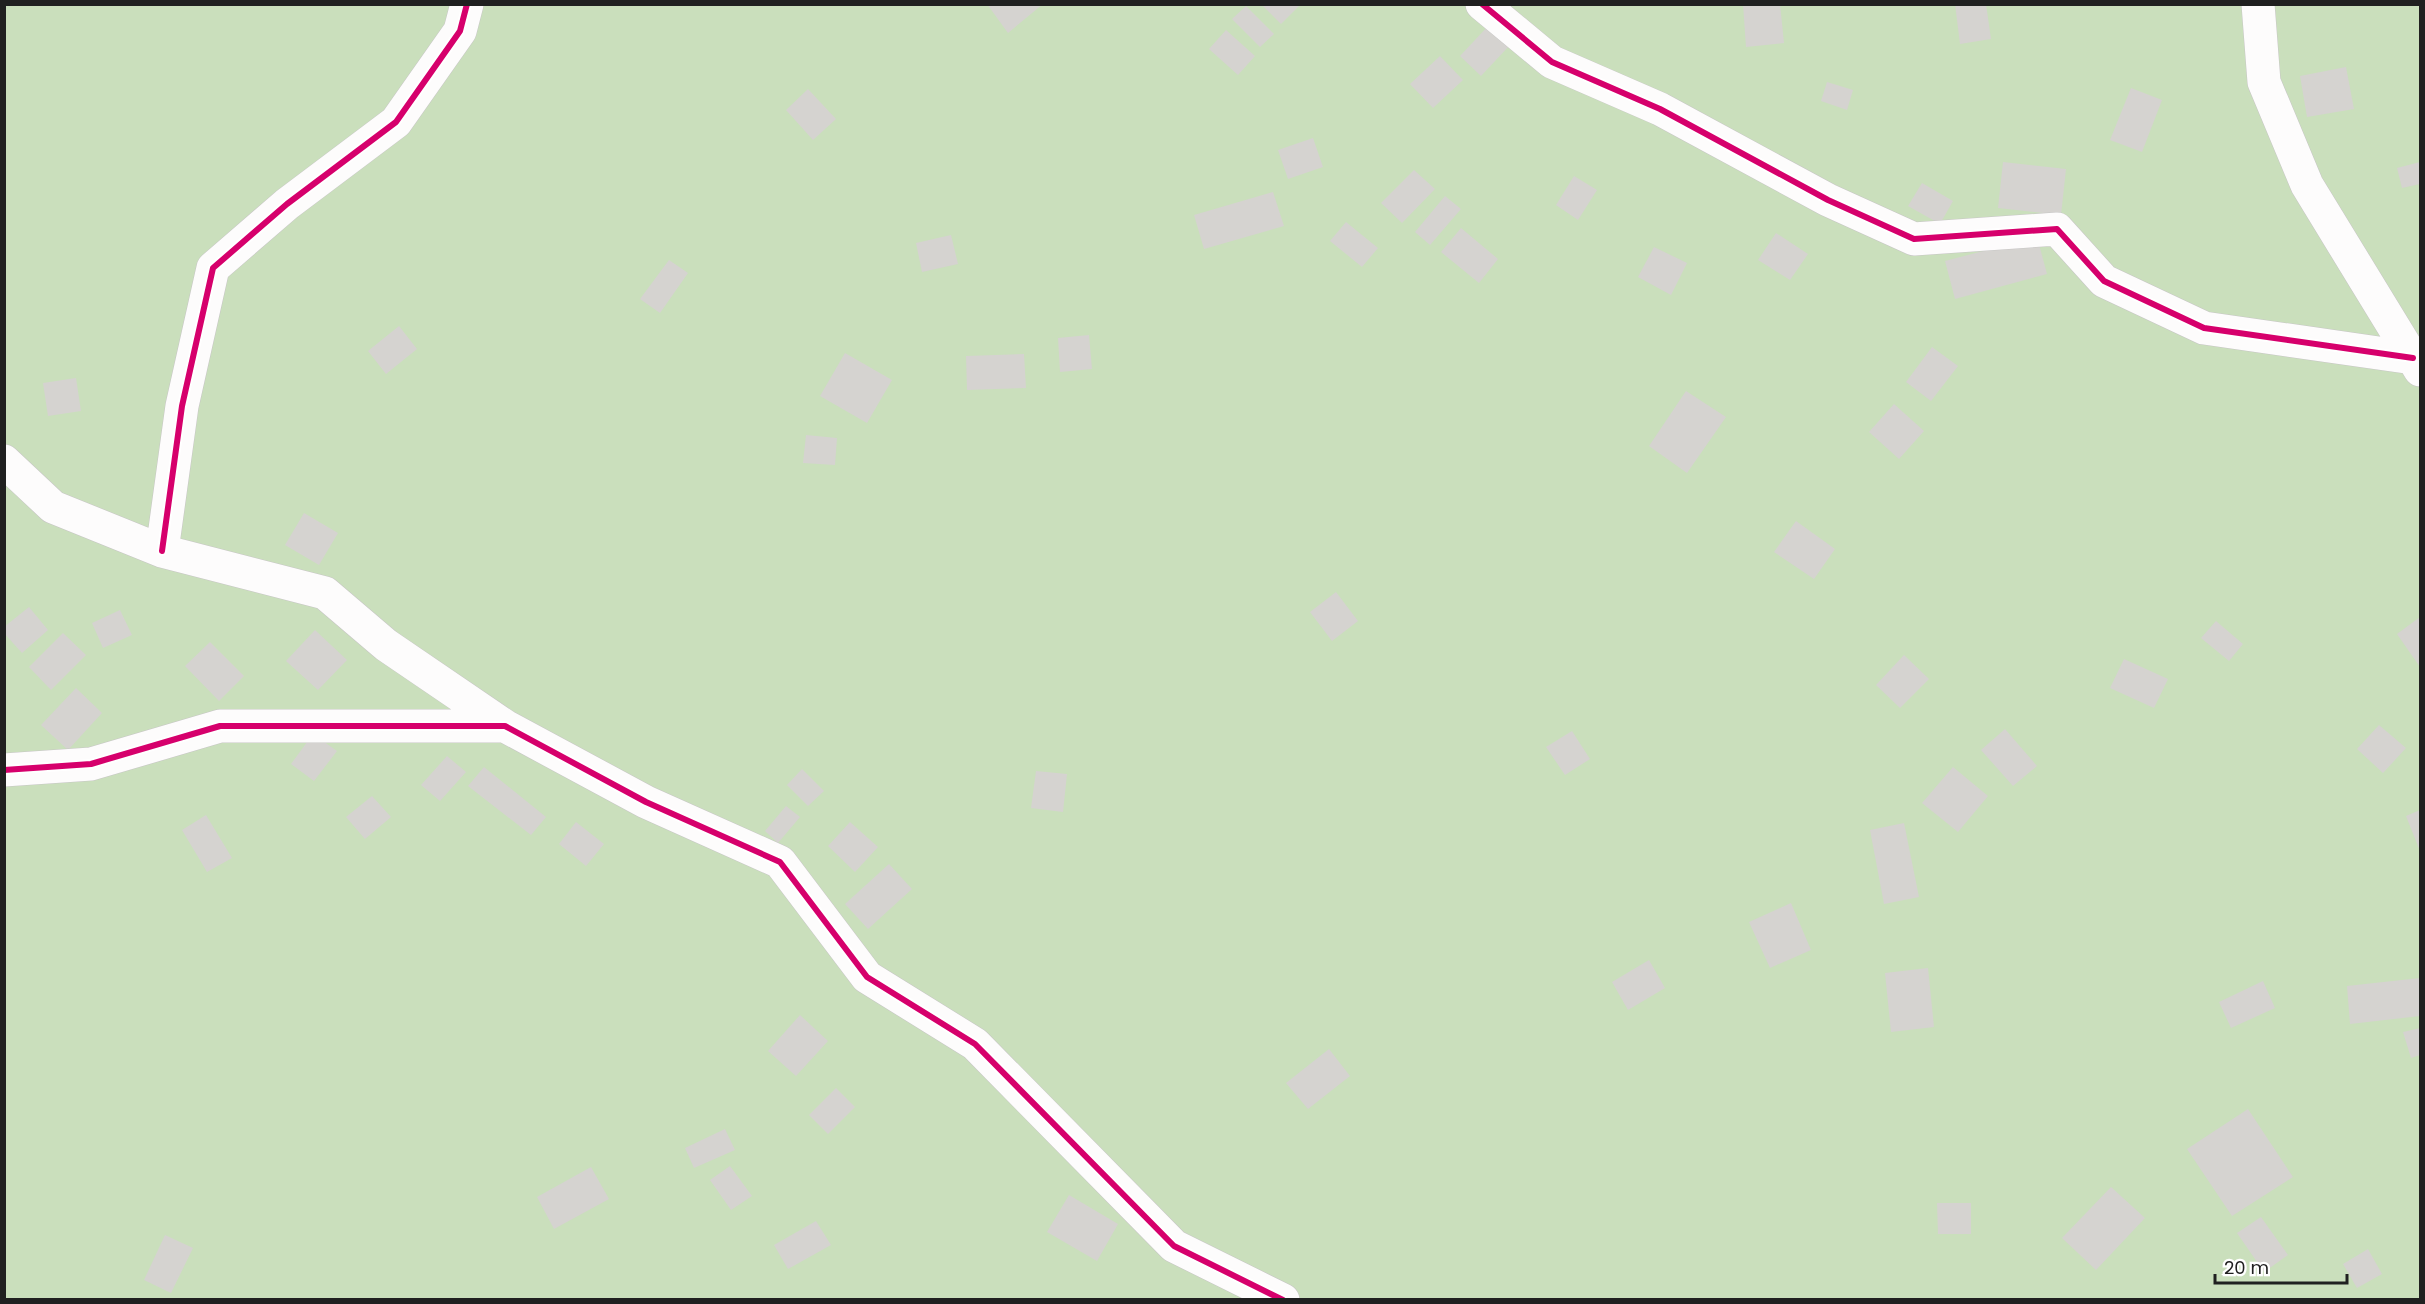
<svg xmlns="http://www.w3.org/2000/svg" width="2425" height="1304" viewBox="0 0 2425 1304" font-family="Poppins,sans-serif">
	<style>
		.forest { fill: #cadfbc }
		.building { fill: #d5d3d0 }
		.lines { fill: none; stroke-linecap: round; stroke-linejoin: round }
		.street-casing { stroke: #c7c6c5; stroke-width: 34 }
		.street { stroke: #fdfcfc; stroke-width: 33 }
		.cycleway-casing { stroke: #fff; stroke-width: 10 }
		.cycleway { stroke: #d6006c; stroke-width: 6 }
	</style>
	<rect width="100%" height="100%" fill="#efede9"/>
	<path class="forest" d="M5,5H2420V1299H5Z"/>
	<path class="building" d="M987,4H1043L1008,33Z
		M1261,4H1301L1281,24Z
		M1743,4H1780L1784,43L1746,47Z
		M1955,4H1986L1991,39L1960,44Z
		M1246,6L1274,34L1260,47L1232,19Z
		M1489,25L1510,45L1481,76L1460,56Z
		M1226,30L1255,56L1238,75L1209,49Z
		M1440,56L1463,80L1433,108L1410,84Z
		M2346,67L2354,109L2307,117L2300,76Z
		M1827,82L1853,90L1847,110L1821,101Z
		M2131,88L2162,100L2142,152L2110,140Z
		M808,89L836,119L813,140L786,110Z
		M1313,138L1323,167L1288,179L1278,150Z
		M2003,162L2066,169L2061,215L1998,208Z
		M2420,162V184L2402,188L2397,168Z
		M1414,170L1435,189L1402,223L1381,203Z
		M1574,176L1597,190L1578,220L1556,205Z
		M1922,183L1953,201L1940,224L1908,206Z
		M1273,192L1284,226L1204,249L1194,215Z
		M1445,196L1461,209L1430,245L1415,232Z
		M1346,222L1378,248L1362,267L1330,241Z
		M1461,228L1498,259L1479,283L1441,252Z
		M1776,233L1808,254L1790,280L1758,260Z
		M951,235L958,264L922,272L916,243Z
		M2037,237L2047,274L1955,299L1945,261Z
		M1654,247L1687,263L1671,295L1638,277Z
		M669,260L688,273L660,313L640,299Z
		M399,326L417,349L386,374L368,351Z
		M1089,335L1092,369L1060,372L1058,338Z
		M1932,347L1958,366L1931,401L1906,382Z
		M845,353L892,380L867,423L820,396Z
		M1024,354L1026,388L967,390L966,356Z
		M76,378L81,411L48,416L43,383Z
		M1686,391L1726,417L1687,473L1649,446Z
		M1894,404L1924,431L1899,459L1869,432Z
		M806,435L837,438L835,465L803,463Z
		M304,513L338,533L319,565L285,545Z
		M1796,521L1835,549L1814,579L1774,552Z
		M1336,592L1358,621L1332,641L1310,612Z
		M29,607L48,630L22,653L4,633V627Z
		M120,610L132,635L103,648L92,623Z
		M2420,617V667L2397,634Z
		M2216,621L2243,644L2229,661L2201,638Z
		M315,630L347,660L318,690L286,661Z
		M63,633L86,655L51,690L29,667Z
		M210,642L244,676L219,701L185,666Z
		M1904,655L1929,679L1900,708L1876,685Z
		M2124,659L2168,679L2154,708L2110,688Z
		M76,688L102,713L68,750L41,725Z
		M2379,725L2406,748L2383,773L2357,749Z
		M2005,729L2037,766L2013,786L1981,750Z
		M1572,731L1590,759L1565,775L1546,747Z
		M313,734L337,751L314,781L291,764Z
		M447,756L466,772L440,801L421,785Z
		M484,767L546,817L531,835L468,786Z
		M1953,767L1988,796L1958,832L1922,803Z
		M802,769L824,791L808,806L787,785Z
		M1036,771L1067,774L1063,812L1031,808Z
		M372,796L391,817L365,839L346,817Z
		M786,806L800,817L778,843L765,831Z
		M2420,810V851L2406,816Z
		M206,815L232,858L207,872L182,830Z
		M576,822L604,844L586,866L559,844Z
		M850,822L878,847L855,872L828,846Z
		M1904,823L1919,897L1884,904L1870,830Z
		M889,864L912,889L868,929L845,904Z
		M1791,903L1811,950L1770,968L1749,922Z
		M1649,960L1665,988L1628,1010L1612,982Z
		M1928,968L1934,1027L1891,1032L1885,973Z
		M2420,978V1016L2350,1024L2347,986Z
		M2263,981L2275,1008L2231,1028L2219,1002Z
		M800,1015L828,1041L796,1076L768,1051Z
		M2420,1028V1055L2411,1058L2403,1032Z
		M1329,1049L1350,1076L1308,1109L1286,1083Z
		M836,1088L855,1107L828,1134L809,1115Z
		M2248,1109L2293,1177L2232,1216L2187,1149Z
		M725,1129L735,1150L694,1168L685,1148Z
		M730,1166L752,1196L731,1210L710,1180Z
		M591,1167L609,1199L554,1229L537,1197Z
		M2111,1187L2145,1218L2096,1270L2062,1238Z
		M1069,1195L1118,1224L1097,1261L1047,1232Z
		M1937,1203H1971V1234H1938Z
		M2261,1217L2288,1255L2264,1272L2237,1233Z
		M816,1221L831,1245L788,1269L774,1245Z
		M165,1235L193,1248L171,1293L144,1280Z
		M2368,1249L2382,1274L2357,1288L2343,1264Z"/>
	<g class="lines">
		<defs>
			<path id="street" d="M1482,4L1552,62L1660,109L1828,200L1914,239L2057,229L2104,281L2204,328L2413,358
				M2258,4L2264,82L2307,185L2420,370
				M4,461L53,507L162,551L325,593L386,645L505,726
				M162,551L182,406L213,268L287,204L396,122L460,31L467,4
				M4,770L91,764L220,726H505L646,802L780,862L867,977L975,1044L1174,1246L1283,1300"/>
		</defs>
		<use href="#street" class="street-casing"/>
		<use href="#street" class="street"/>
		<defs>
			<path id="cycleway" d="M1482,4L1552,62L1660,109L1828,200L1914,239L2057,229L2104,281L2204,328L2413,358
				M162,551L182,406L213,268L287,204L396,122L460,31L467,4
				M4,770L91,764L220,726H505L646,802L780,862L867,977L975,1044L1174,1246L1283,1300"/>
		</defs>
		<use href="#cycleway" class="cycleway-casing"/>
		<use href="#cycleway" class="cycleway"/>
	</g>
	<rect width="2425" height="1304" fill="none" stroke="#202020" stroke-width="12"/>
	<path d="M2215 1274v9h132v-9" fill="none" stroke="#202020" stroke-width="3"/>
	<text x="2224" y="1274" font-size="18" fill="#202020" stroke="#ffffff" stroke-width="4.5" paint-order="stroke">20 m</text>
</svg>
